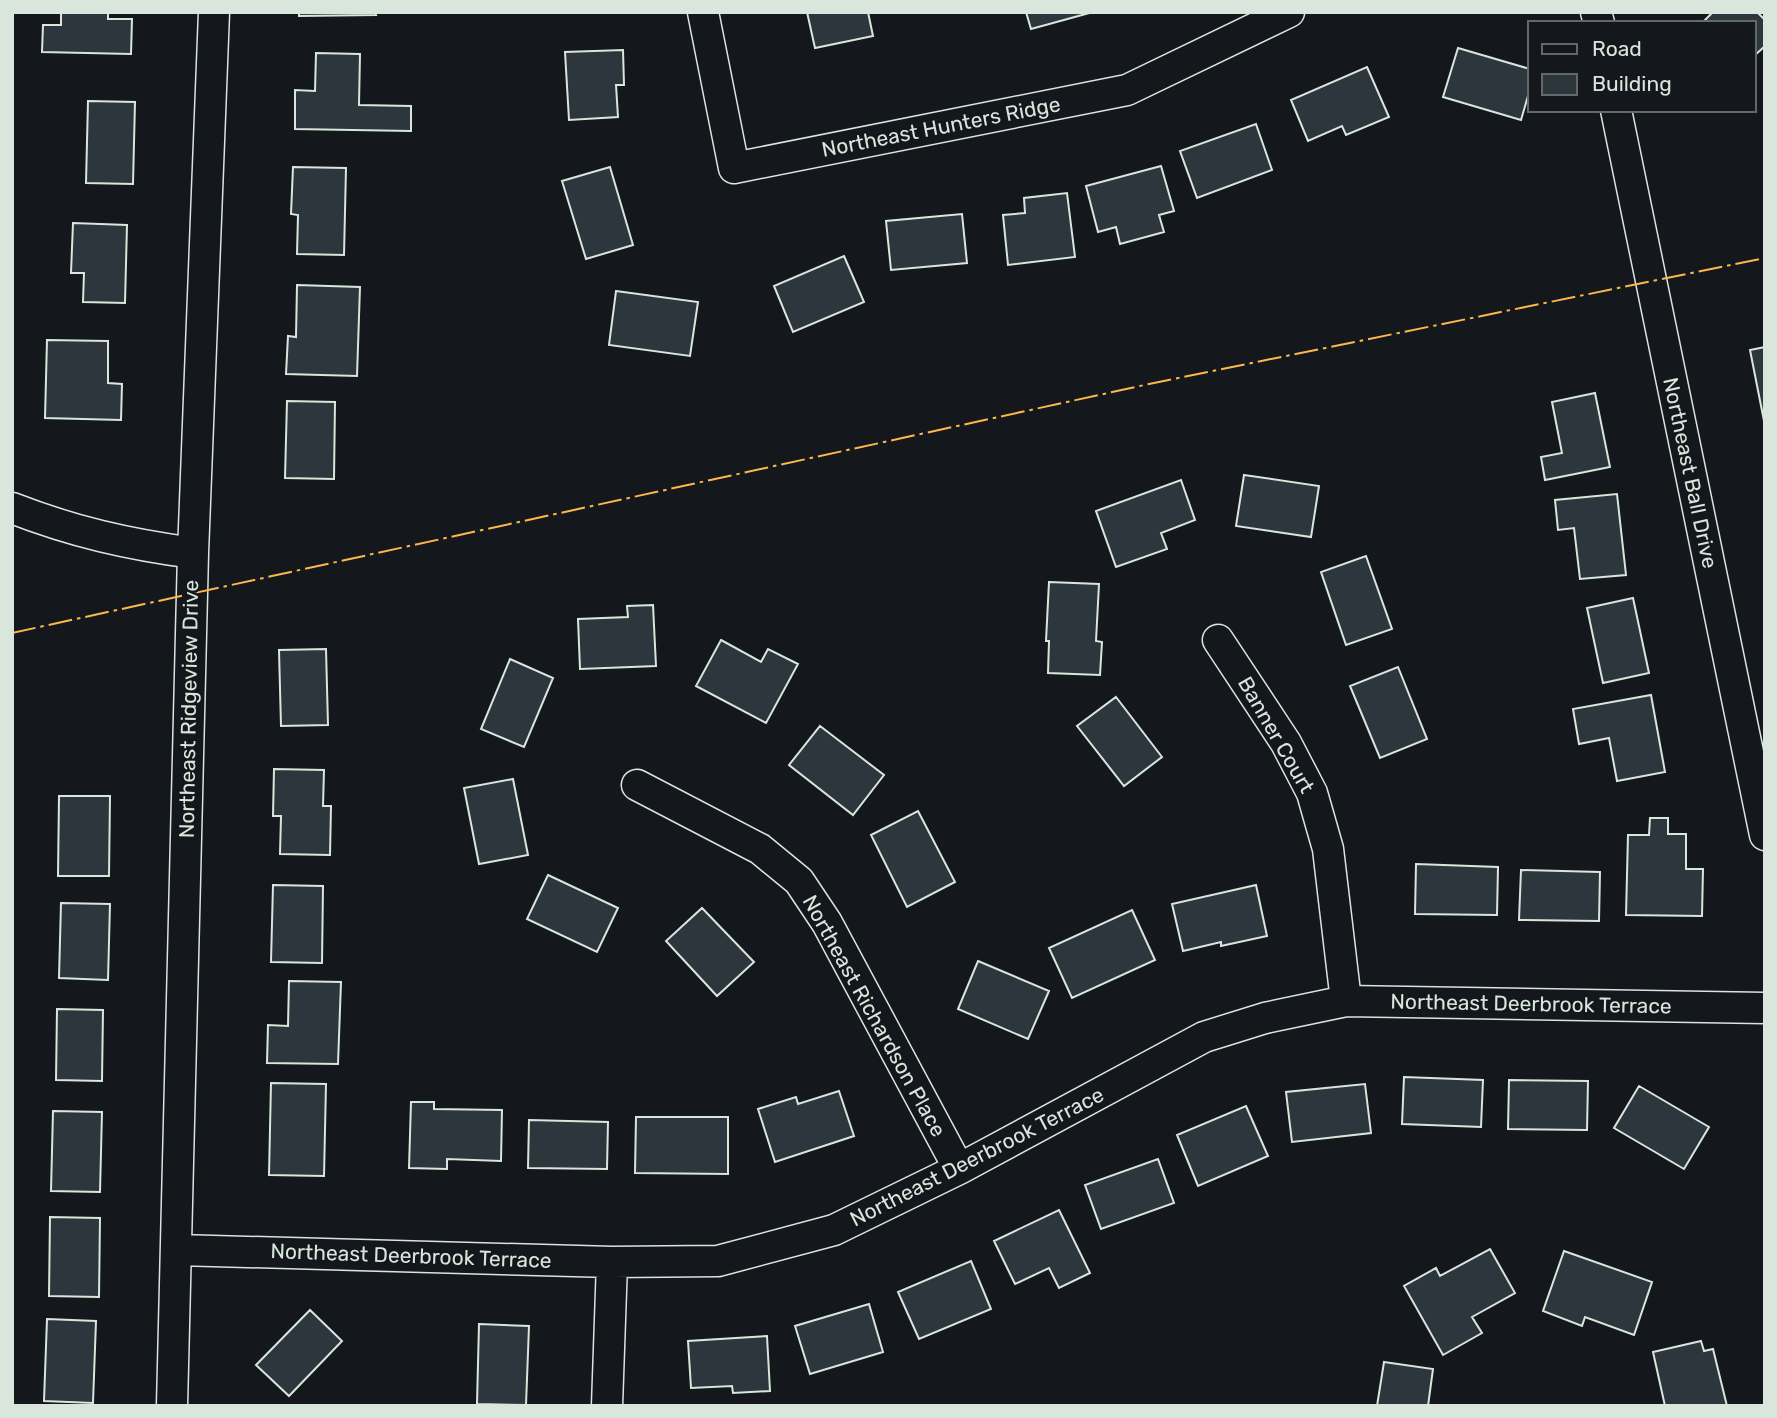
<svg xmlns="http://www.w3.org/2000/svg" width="1777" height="1418" viewBox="0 0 1777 1418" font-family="Rubik,sans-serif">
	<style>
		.building { fill: #2c363c; stroke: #d8e6dc; stroke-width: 2 }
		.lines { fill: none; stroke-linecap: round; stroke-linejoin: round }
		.minor-casing { stroke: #d8e6dc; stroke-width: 33 }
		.minor { stroke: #14181c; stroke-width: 30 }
		.power { stroke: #ffb74d; stroke-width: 2; stroke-dasharray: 24 5 3.5 5; stroke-linecap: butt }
		.labels { text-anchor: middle; stroke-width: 5; stroke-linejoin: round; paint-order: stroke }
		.street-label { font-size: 21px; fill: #d8e6dc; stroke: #14181c }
	</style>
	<rect width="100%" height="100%" fill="#14181c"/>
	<path class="building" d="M61,12H108V19H132L131,54L42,52L43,25H61Z
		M299,12H375L376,15L299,16Z
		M807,12H868L873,36L815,48Z
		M1026,12H1093L1031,29Z
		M1713,12H1757L1765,20V46L1754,56V23H1702Z
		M1458,48L1530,69V89L1521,120L1443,97Z
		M623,50L624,85H616L618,117L569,120L565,52Z
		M316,53L360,54L359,105L411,106V131L295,129V90L315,91Z
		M1367,67L1389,117L1346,135L1342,126L1308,141L1291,100Z
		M88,101L135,102L133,184L86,183Z
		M1256,124L1272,170L1197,198L1180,151Z
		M1161,166L1174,211L1159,215L1164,232L1120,244L1116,227L1098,232L1086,186Z
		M293,167L346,168L344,255L297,254L298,215L291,214Z
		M610,167L633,245L586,259L562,181Z
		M1067,193L1075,257L1008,265L1003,215L1025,213L1024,198Z
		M962,214L967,263L891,270L886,221Z
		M73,223L127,225L125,303L83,302L84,273H71Z
		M844,256L864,302L793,332L774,286Z
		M297,285L360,287L357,376L286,374L288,336L296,337Z
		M616,291L698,302L690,356L609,345Z
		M47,340L108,341V383L122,384L121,420L45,418Z
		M1765,347V426L1750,350Z
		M1595,393L1610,467L1545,480L1541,457L1562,453L1552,402Z
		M287,401L335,402L334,479L285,478Z
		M1244,475L1319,486L1311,537L1236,526Z
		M1181,480L1195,520L1161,533L1167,549L1116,567L1096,511Z
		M1617,494L1626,575L1580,579L1574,528L1558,530L1555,500Z
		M1366,556L1392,629L1346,645L1321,572Z
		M1049,582L1099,584L1096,641L1102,642L1100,675L1048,673L1049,641H1046Z
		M1633,598L1649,673L1603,683L1587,608Z
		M653,605L656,666L580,669L578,619L628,617L627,606Z
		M721,640L761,662L768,649L798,664L766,723L696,686Z
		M326,649L328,725L281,726L279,650Z
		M510,659L553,678L524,747L481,729Z
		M1398,667L1427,739L1380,758L1350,686Z
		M1651,695L1665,772L1617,781L1609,738L1579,744L1573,709Z
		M1116,697L1162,757L1124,786L1077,726Z
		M820,726L884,775L853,815L789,765Z
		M274,769L324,770L323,806H331L330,855L280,854L281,816H273Z
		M513,779L528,855L479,864L464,788Z
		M59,796H110L109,876H58Z
		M918,811L955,882L907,907L871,835Z
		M1650,818H1668V834H1686V869H1703L1702,916L1626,915L1628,835H1649Z
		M1416,864L1498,867L1497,915L1415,914Z
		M1521,870L1600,872L1599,921L1519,920Z
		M548,875L618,908L597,952L527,919Z
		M273,885L323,886L322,963L271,962Z
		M1256,885L1267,936L1221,946V942L1183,951L1172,904Z
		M61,903L110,904L108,980L59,978Z
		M702,908L754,962L717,996L666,941Z
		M1132,910L1155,960L1072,998L1049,948Z
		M978,961L1049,991L1028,1039L958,1009Z
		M289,981L341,982L338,1064L267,1063L268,1025L288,1026Z
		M57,1009L103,1010L102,1081L56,1080Z
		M1404,1077L1483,1080L1481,1127L1402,1124Z
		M1509,1080L1588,1081L1587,1130L1508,1129Z
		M271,1083L326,1084L324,1176L269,1175Z
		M1365,1084L1371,1133L1292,1142L1286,1092Z
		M1639,1086L1709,1127L1684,1169L1614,1128Z
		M839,1091L854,1136L775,1162L758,1109L796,1097L798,1104Z
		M411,1102H434V1109L502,1110L501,1161L447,1159V1169L409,1168Z
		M1246,1106L1268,1156L1198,1186L1177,1135Z
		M53,1111L102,1112L100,1192L51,1191Z
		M636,1117H728V1174L635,1173Z
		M529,1120L608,1122L607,1169L528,1168Z
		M1158,1159L1174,1203L1101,1229L1085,1185Z
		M1059,1210L1090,1273L1059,1288L1049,1268L1015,1284L994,1241Z
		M50,1217L100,1218L99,1297L49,1296Z
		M1490,1249L1515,1293L1472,1317L1482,1333L1443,1355L1404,1286L1436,1268L1440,1276Z
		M1564,1251L1652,1282L1634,1335L1585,1317L1582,1326L1543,1311Z
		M971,1261L991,1309L919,1339L898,1292Z
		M869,1304L883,1352L810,1374L795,1326Z
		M310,1310L342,1341L289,1396L256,1365Z
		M47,1319L96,1321L93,1403L44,1401Z
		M479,1324L529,1326L526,1405L477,1404Z
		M767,1336L770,1391L733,1393L732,1386L691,1388L688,1341Z
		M1701,1341L1704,1351L1713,1349L1727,1406H1665L1653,1352Z
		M1384,1362L1433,1369L1428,1406H1377Z"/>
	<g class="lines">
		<defs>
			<path id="minor" d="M703,12L734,168L1127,90L1289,12
				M1596,12L1599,23
				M1616,110L1765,835
				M12,508C74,532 127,544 193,553
				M1218,640L1286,743L1312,793L1328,849L1346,1001
				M637,785L760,849L799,881L827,923L959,1169
				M178,1250L612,1262L718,1261L834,1230L959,1169L1204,1037L1265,1018L1346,1001L1765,1008
				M172,1406L193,553L214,12
				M607,1406L612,1262"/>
		</defs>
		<use href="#minor" class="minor-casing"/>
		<use href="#minor" class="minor"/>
		<path class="power" d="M12,633L1149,384L1765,258"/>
	</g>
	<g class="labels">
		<g class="street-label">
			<text transform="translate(941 127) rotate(-11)" y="7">Northeast Hunters Ridge</text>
			<text transform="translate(1690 473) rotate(78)" y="7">Northeast Ball Drive</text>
			<text transform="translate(189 709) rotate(-89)" y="7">Northeast Ridgeview Drive</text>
			<text transform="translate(1276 735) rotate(60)" y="7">Banner Court</text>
			<text transform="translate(1531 1004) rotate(1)" y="7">Northeast Deerbrook Terrace</text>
			<text transform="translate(874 1016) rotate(61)" y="7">Northeast Richardson Place</text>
			<text transform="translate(977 1157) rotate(-27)" y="7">Northeast Deerbrook Terrace</text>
			<text transform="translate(411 1256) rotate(2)" y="7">Northeast Deerbrook Terrace</text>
		</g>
	</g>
	<rect width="1777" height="1418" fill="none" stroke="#d8e6dc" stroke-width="28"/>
	<rect x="1528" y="21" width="228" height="91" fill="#14181c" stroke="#626a69" stroke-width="2"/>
	<rect x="1542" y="44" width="35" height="10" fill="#14181c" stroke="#626a69" stroke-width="2"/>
	<text x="1592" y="56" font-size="21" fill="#d8e6dc">Road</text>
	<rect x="1542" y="74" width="35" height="21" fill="#2c363c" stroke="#626a69" stroke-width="2"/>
	<text x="1592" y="91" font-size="21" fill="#d8e6dc">Building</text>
</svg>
